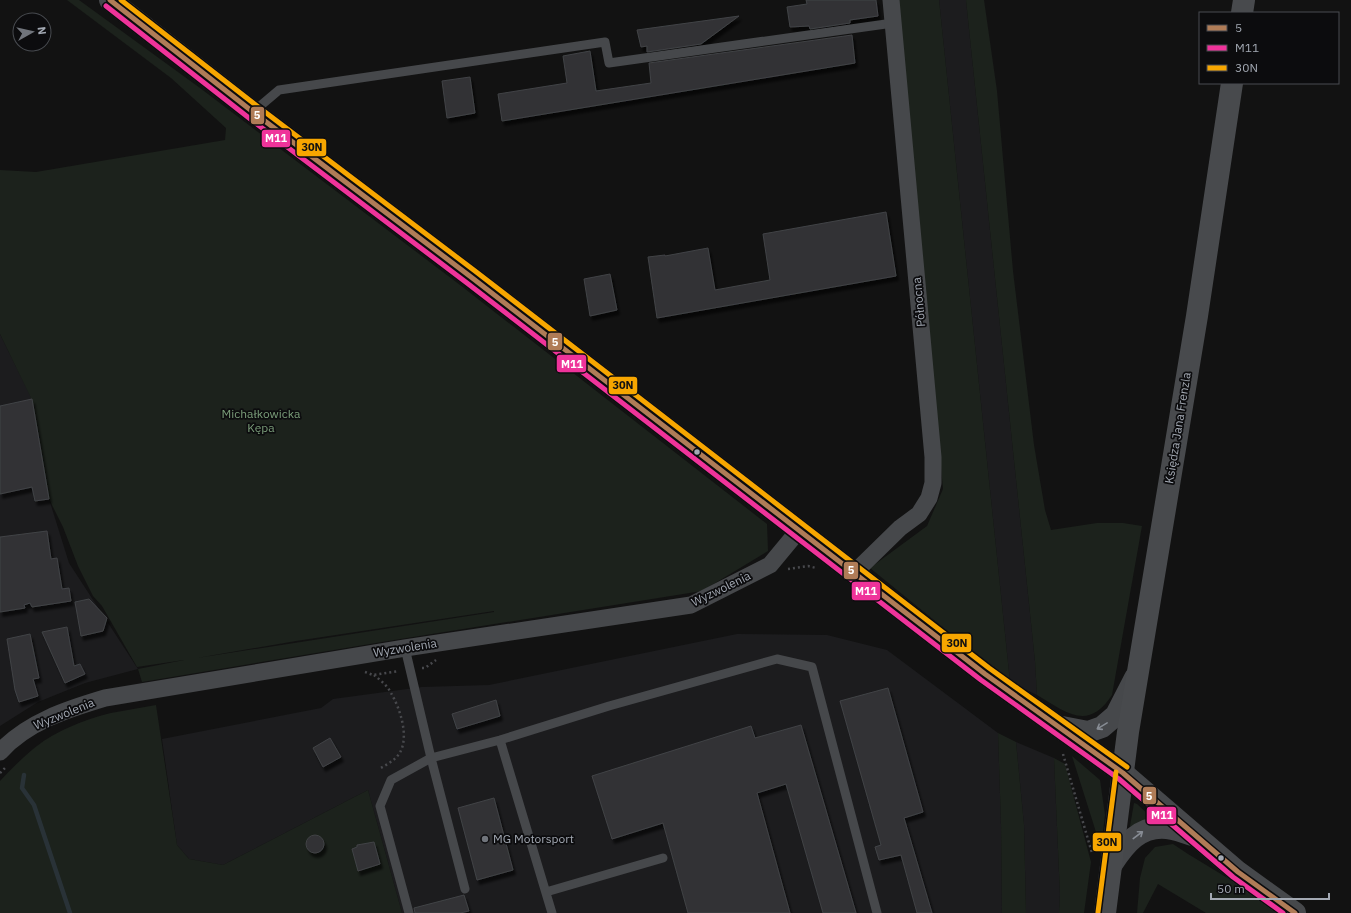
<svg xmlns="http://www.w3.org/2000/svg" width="1351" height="913" viewBox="0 0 1351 913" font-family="'IBM Plex Sans',sans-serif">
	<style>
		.built { fill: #1c1c1e }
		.green { fill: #1c221c; fill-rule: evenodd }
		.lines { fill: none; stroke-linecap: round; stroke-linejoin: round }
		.stream { stroke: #293237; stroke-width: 4.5 }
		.building { fill: #323235; stroke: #414346; filter: url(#shadow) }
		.path { stroke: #48494d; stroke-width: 2.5; stroke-dasharray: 2 3; stroke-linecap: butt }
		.service { stroke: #46484b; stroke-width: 9 }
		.minor { stroke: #46484b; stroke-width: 17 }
		.tertiary { stroke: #46484b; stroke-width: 22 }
		.primary { stroke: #484a4d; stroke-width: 22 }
		.bus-1-casing { stroke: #0c0c0e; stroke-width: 8 }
		.bus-2-casing { stroke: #0c0c0e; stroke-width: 8 }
		.bus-3-casing { stroke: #0c0c0e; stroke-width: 8 }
		.bus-1 { stroke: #b07c57; stroke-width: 5 }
		.bus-2 { stroke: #ef339a; stroke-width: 5 }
		.bus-3 { stroke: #f7a600; stroke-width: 5 }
		.oneway { stroke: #878c94 }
		.bus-dot { fill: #a3a9b3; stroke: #0c0c0e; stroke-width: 1.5 }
		.poi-dot { fill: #70747b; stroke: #0c0c0e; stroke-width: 1.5 }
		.labels { text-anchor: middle; stroke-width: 3.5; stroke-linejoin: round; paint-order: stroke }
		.street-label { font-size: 12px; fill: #a3a9b3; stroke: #0c0c0e }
		.park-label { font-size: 12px; fill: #7b9e7a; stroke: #0c0c0e }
		.poi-label { font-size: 12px; fill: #a3a9b3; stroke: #0c0c0e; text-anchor: start }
		.line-badge { stroke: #0c0c0e; stroke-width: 1.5 }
		.badge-label { font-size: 11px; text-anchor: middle; font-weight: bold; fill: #fff }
		.pale-badge-label { font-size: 11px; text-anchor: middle; font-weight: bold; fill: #111 }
	</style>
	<defs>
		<filter id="shadow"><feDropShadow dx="2.5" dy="4.5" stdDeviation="1" flood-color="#0009"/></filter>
	</defs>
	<rect width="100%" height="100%" fill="#121212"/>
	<path class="built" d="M939,0H966L1035,661L1037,695L1010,682Z
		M0,334L32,399L49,499L69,563L138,669L85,683L38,702L0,726Z
		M737,634L827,635L887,650L998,733L1001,824L1002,913H402L368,790L223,865L189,859L177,845L162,739L321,708L333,699L422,687L489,685Z
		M1016,742L1054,758L1060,895L1059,913H1026L1024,825Z"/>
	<path class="green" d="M67,0H79L200,88L460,285L767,524L768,551L702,591L388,641L142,682L138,669L184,660L137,667L102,606L93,596L78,566L63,527L49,499L31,398L0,334V170L36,172L225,140L226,128L171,78ZM494,611V612L197,658L296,641Z
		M897,0H939L1010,682L870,568L927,526L943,489L915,175Z
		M966,0H984L997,91L1013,271L1034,445L1045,510L1051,530L1097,523H1123L1142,526L1112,695C1088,732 1066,712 1037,695L1035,661Z
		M156,705L177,845L189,859L223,865L368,790L402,913H0V781C12,768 26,754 41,743C59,730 89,718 111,713C126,710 141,708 156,705Z
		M998,733L1016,742L1024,825L1026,913H1002L1001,824Z
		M1072,756L1100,780L1105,815L1101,848Z
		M1054,758L1065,764L1091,862L1084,913H1059L1060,895Z
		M1134,803L1137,804L1151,817L1131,827L1130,826Z
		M1173,844L1188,854L1285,913H1206L1158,884L1143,913H1137L1140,878L1145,858L1155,847Z"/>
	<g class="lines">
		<path class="stream" d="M24,775L22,788L34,805L70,913"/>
	</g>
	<path class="building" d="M806,0H876L878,16L850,20V23L810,29L809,26L790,27L787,7L807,4Z
		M739,16L701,44L647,52V46L641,47L637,30Z
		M852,35L855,63L502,121L498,94L567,83L563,56L590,51L596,91L651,83L649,63Z
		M470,77L475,113L447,118L442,81Z
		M886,212L896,276L657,318L648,257L665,255V256L708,248L715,290L770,280L763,234Z
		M610,274L617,310L590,316L584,279Z
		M32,399L49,499L35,501L32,487L0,494V406Z
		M47,531L51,559L57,558L62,589L69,588L71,601L32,607L30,603L24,605L25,608L0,612V537Z
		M89,599L107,618L103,631L81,636L75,602Z
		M67,627L74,666L80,664L85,674L65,683L42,632Z
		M30,634L39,678L33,679L38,696L19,702L15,690L7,639Z
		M888,688L923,812L904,818L932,913H917L901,855L879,860L875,847L881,845L840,701Z
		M496,700L500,716L457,729L452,714Z
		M801,725L856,913H823L786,784L757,793L790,913H688L663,823L612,839L592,776L751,726L755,738Z
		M330,738L341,757L323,767L313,748Z
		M494,798L513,870L477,880L458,808Z
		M306 844a9 9 0 1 1 18 0a9 9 0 1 1-18 0Z
		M374,842L380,864L358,871L352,849L357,847V845Z
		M464,895L469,911L460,913H415L414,908Z"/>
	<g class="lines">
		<path class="path" d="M788,569L808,566L816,568
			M422,668H425L436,660
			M365,672L373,675L399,671
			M374,675C380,680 387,685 391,693C400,708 410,738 399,754C394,761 386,765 379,769
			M1063,754L1092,853
			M0,773L5,768"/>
		<path class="service" d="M253,112L279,90L605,42L609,63L893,23
			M405,648L431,758L391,780L380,806L409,913
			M500,740L552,913
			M465,889L431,758L500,740L609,706L777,659L812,667L877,913
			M546,892L663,858"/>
		<path class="minor" d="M854,573L900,528L919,514L929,498L933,483V457L891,0
			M0,752C27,722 68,709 105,698L405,648L691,605L770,565L799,530"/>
		<path class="tertiary" d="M110,0L253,112L471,277L985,674L1123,773L1238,872L1295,913
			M1062,727L1088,732L1102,727L1116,715L1135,678
			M1112,864C1125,844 1140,825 1167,828C1175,829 1184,832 1192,835"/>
		<path class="primary" d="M1242,13L1244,0
			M1105,913L1128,732L1197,316L1232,83"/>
		<defs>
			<path id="bus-1" d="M110,0L253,112L471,277L985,674L1123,773L1238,872L1295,913"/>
			<path id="bus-2" d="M106,6L249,118L467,283L981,680L1119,779L1233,877L1283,913"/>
			<path id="bus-3" d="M121,0L257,106L475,271L989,668L1127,767
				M1098,912L1116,772"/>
		</defs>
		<use href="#bus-1" class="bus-1-casing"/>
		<use href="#bus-2" class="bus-2-casing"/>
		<use href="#bus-3" class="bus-3-casing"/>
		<use href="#bus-1" class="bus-1"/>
		<use href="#bus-2" class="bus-2"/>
		<use href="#bus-3" class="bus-3"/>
	</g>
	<defs><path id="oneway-shaft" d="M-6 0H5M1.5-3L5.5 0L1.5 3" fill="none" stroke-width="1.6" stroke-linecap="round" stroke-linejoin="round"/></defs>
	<g class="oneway">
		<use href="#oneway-shaft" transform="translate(1102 726) rotate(149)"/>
		<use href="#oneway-shaft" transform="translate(1138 835) rotate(-37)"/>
	</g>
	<g class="bus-dot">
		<circle cx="697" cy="452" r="3.5"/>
		<circle cx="1221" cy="858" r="3.5"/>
	</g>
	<circle class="poi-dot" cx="485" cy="839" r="4"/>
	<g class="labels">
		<g class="street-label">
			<text transform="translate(919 302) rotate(-95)" y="4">Północna</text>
			<text transform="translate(1178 428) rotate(-81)" y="4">Księdza Jana Frenzla</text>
			<text transform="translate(721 589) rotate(-26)" y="4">Wyzwolenia</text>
			<text transform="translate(405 648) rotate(-9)" y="4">Wyzwolenia</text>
			<text transform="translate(64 714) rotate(-22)" y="4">Wyzwolenia</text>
		</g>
		<g class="park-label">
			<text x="261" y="418">Michałkowicka<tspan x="261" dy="14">Kępa</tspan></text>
		</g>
		<g class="poi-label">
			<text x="493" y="843">MG Motorsport</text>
		</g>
	</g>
	<g class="line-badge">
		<rect x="250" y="106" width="15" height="19" rx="4" fill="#b07c57"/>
		<rect x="261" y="129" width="30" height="19" rx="4" fill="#ef339a"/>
		<rect x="296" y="138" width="31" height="19" rx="4" fill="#f7a600"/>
		<rect x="547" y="332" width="16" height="19" rx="4" fill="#b07c57"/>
		<rect x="556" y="354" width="31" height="19" rx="4" fill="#ef339a"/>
		<rect x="608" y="376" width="30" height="19" rx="4" fill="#f7a600"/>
		<rect x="843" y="561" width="16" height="19" rx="4" fill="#b07c57"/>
		<rect x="851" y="581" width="30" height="20" rx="4" fill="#ef339a"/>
		<rect x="941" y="633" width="31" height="20" rx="4" fill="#f7a600"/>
		<rect x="1142" y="786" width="15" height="19" rx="4" fill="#b07c57"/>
		<rect x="1146" y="806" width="31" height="19" rx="4" fill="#ef339a"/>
		<rect x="1092" y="832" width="30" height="20" rx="4" fill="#f7a600"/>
	</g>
	<g class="badge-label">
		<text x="257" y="119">5</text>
		<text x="276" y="142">M11</text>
		<text x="555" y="346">5</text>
		<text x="572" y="368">M11</text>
		<text x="851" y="574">5</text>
		<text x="866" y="595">M11</text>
		<text x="1149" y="800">5</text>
		<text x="1162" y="819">M11</text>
	</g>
	<g class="pale-badge-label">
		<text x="312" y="151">30N</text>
		<text x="623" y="389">30N</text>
		<text x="957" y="647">30N</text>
		<text x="1107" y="846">30N</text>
	</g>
	<rect x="1199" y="12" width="140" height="72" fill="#0c0c0e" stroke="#484b50"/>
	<rect x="1207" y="25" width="20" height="6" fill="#b07c57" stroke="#484b50"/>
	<text x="1235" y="32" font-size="12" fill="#a3a9b3">5</text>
	<rect x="1207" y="45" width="20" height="6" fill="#ef339a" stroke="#484b50"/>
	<text x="1235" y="52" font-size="12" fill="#a3a9b3">M11</text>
	<rect x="1207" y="65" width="20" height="6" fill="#f7a600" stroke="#484b50"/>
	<text x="1235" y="72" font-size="12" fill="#a3a9b3">30N</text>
	<g transform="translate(32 32) rotate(82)"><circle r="19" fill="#0c0c0e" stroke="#484b50"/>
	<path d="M0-3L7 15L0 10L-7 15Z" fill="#70747b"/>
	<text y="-6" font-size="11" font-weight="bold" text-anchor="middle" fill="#a3a9b3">N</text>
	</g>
	<path d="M1211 893v6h118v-6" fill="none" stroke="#a3a9b3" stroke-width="2"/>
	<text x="1217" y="893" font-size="12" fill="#a3a9b3" stroke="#0c0c0e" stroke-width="3" paint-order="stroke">50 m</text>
</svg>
